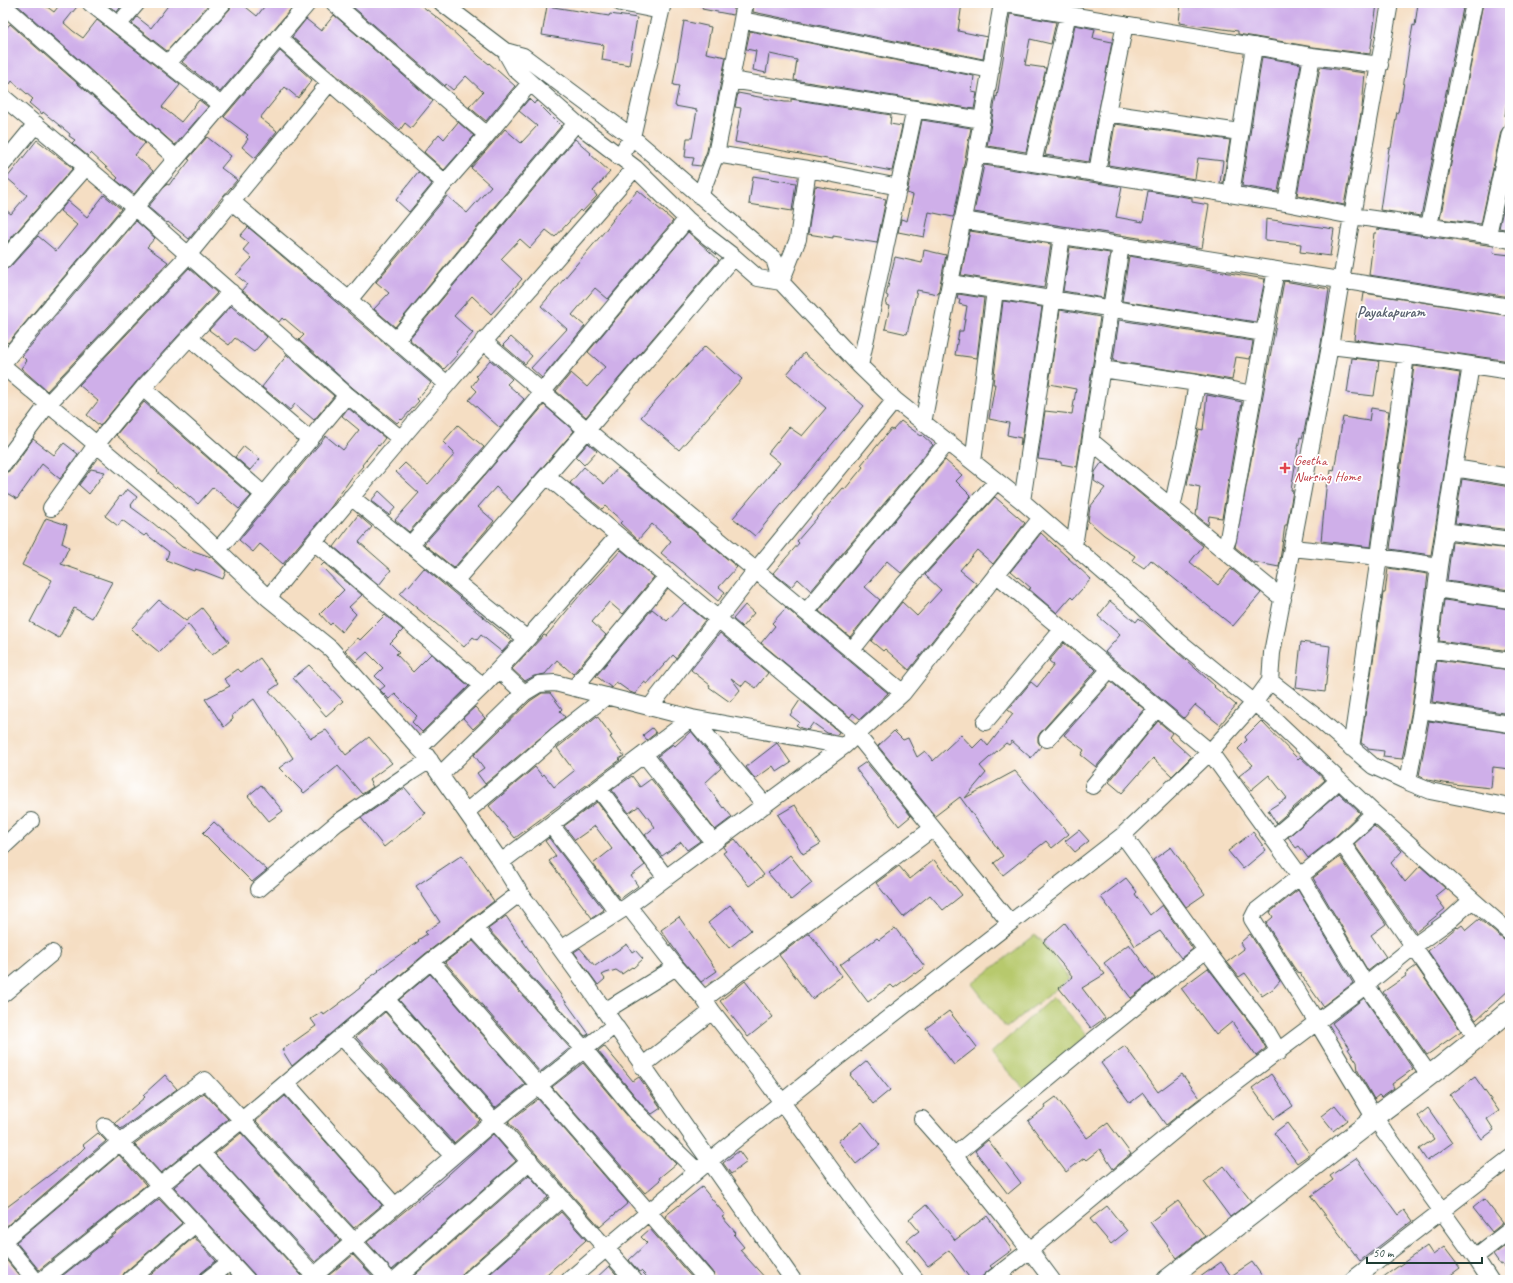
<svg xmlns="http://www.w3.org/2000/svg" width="1513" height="1283" viewBox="0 0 1513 1283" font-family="Caveat,sans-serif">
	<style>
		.green { fill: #b7c96d; stroke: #6b8350 }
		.building { fill: #cfafe9 }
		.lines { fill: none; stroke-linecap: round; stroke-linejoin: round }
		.minor-casing { stroke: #3f5549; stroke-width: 18 }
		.tertiary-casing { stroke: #3f5549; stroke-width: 22 }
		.minor { stroke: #fff; stroke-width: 16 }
		.tertiary { stroke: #fff; stroke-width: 20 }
		.health-dot { fill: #e0444e; stroke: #fff; stroke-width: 1.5 }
		.labels { text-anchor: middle; stroke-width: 3.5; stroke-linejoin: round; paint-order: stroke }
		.health-label { font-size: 14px; fill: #be3a42; stroke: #fff; text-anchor: start }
		.neighbourhood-label { font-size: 15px; font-weight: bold; fill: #5d6573; stroke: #fff }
	</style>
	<rect width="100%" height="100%" fill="#fff"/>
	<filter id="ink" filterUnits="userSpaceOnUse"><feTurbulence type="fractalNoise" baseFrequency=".025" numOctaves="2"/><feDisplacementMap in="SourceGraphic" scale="8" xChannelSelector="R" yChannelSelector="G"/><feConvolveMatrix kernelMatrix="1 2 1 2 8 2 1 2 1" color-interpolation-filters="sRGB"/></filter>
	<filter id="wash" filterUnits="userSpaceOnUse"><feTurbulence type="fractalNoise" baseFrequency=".012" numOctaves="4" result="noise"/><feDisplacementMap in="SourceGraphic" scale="16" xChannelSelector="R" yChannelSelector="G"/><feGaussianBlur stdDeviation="0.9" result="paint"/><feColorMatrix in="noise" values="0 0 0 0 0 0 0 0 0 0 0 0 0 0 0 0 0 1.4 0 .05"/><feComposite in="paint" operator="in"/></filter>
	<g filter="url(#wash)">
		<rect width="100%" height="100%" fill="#f5dec3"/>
		<path class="green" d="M1035,935L1043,942L1069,979L1006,1028L972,984Z
			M1053,997L1087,1035L1025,1090L991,1053Z"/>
		<g id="blocks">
			<path class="building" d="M15,3H42L54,12L61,3H80L64,23L73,31L83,38L97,20L180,85L162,107L181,122L199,100L208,107L175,145Z
				M111,3H119L122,5L117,12L109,6Z
				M170,3H210L167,51L132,24L137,17L151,28Z
				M232,3H241L257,16L267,3H296L220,92L182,62L230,9Z
				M357,3H418L443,22L479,56L489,64V63L515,86L486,121L469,107L483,92L466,76L453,90L446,84L445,86L353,7Z
				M703,3H735L733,15L702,9Z
				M754,3H962L958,31L987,37L983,59L753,12Z
				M1181,3H1368L1377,4L1370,54L1313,47L1238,34V31L1179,23Z
				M1418,3H1464L1421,216L1380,210L1389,148H1391L1397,112H1398L1400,102H1401L1409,48L1413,25L1415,26Z
				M1483,3H1510V81L1505,116L1507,117L1506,125L1501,131L1481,224L1440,219Z
				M547,6L609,16L610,14L637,18L629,65L602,60L604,45L542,35Z
				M1010,14L1056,22L1051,44L1030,39L1025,65L1046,68L1026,152L987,146L996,96L997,97Z
				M334,15L433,101L411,128L405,123L400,130L292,37L306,19L321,31Z
				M684,21L711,27L706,53L726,57L707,151L701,166L692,165L694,158L685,157L687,138H692L697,110L675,106L679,86L673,85Z
				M10,24L145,143L135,155L153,171L134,194L116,180L118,178L91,153L88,156L72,143L75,140L69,136L70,134L43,112L42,114L29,103L33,99L12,81L10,84L3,78V32Z
				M1075,25L1095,29L1093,38L1112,42L1089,162L1045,155Z
				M750,31L974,76L972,92L977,93L974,109L794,80L797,60L770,54L769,55L766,73L753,70L756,51L746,49Z
				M280,51L312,80L298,98L285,87L260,118L277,131L255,158L242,147L248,139L246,137L248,135L224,117Z
				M1262,57L1301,64L1278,192L1242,186Z
				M1320,67L1365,73L1362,108L1344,205L1297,195Z
				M738,93L785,102H791V99L891,115L890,124L902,126L892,171L735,142L741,108L735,107Z
				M529,99L534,104L536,101L561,126L395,327L374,309L389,293L376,282L425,224H424L447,196L467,213L491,186L471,168L505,129L521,143L537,126L519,111Z
				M922,120L971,128L954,215L953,217L929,212L924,237L898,232L901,219L907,221L913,195L907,193Z
				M458,122L474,136L444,170L424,152L439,134L444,139Z
				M1115,124L1230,140L1223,183H1220L1223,161L1198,158L1195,179L1108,165Z
				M207,137L231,156L221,168L237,180L224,195L189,239L168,222L167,223L148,207L167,184L169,185L174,178L175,179L190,160L188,159Z
				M575,139L591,153L590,154L610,172L593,191L597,196L582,212L580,210L555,237L546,230L530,248L520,239L501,259L522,279L491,314L472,296L454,316L473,333L456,352L458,354L444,369L409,339Z
				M37,140L73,168L3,247V208L11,214L27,195L7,178Z
				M984,165L1122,187L1116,217L1143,222L1148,191L1192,198V202L1209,205L1202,248L974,212Z
				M418,172L432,184L409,212L396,200Z
				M753,176L796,183L792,211L749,204Z
				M1510,178V230L1499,228Z
				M815,186L886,199L877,243L833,236V238L808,234Z
				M638,190L673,221L608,299L595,288L572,315L585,326L542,378L531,368L567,329L541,306L604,232L613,220H612Z
				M104,195L121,209L8,343L3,339V270L10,267L38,236L56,251L77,225L60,211L68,201L87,217Z
				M1266,219L1334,229L1330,256L1300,252L1301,244L1265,240Z
				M136,221L155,238L147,247L168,262L47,391L21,368L27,361L22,356Z
				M248,227L431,383L417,399L419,401L402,420L401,419L397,423L353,388L299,340L304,335L285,319L284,320L282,318L279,322L242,290L247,284L236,275L252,258L243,250L249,243L240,236Z
				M1377,229L1494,246L1493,253L1510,255L1507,282H1510V297L1369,275L1374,233H1376Z
				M970,231L1051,244L1044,288L961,275Z
				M688,232L719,260L586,417L556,391L571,373L587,387L605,367L588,352Z
				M1070,247L1110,253L1103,298L1063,291Z
				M924,250L946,255L938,294L917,290L907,334L885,329L890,306L886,305L888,296L886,295L895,257L922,263Z
				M1129,256L1265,279L1256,322L1122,301Z
				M189,268L217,293L136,382L100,426L87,415L98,401L79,385Z
				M1284,281L1329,289L1321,344L1305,427L1302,438L1300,437L1291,490L1293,491L1287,525H1285L1279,567L1253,562L1235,547Z
				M1364,293L1510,316V361L1354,339L1357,313L1361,314Z
				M958,294L984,298L977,358L955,355L959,331H963L967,306L959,304L960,299H957Z
				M1003,301L1042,307L1021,446H1020L1021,438L1007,435L1009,423L989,419L995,384H993Z
				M231,306L267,337L254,352L235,338L229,345L209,330Z
				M1060,310L1100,317L1077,467L1061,464V462L1038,459L1045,411L1072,414L1076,389L1049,384Z
				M1119,320L1253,341L1250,359L1236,357L1232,380L1198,374L1113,361Z
				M511,337L532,356L525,364L503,345Z
				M705,346L742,379L679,450L641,417Z
				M804,353L864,406L755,536L733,518L780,463L768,453L789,427L802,436L826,408L787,374Z
				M287,355L334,396L314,420L295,404L290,410L262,387Z
				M1352,358L1379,361L1374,396L1347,393Z
				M490,360L512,379L507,384L524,399L500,428L469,400L477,391L472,386L478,378L476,376Z
				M1414,366L1460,373L1431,555L1390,549Z
				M1207,395L1242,402L1222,518L1209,516L1208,525L1196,515L1200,487L1187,484L1199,429L1203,430Z
				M144,402L251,496L239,509L213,487L198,504L177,486L176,488L157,472L158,471L116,435Z
				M544,405L574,431L512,502L496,487L478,507L494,521L454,568L424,544L485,475Z
				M348,408L385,438L379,446L378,445L362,465L363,466L355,475L354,474L331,507L283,564L260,544L253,552L239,540L326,436L343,450L359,430L342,416Z
				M1371,408L1389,411L1371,547L1321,541L1327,479H1330L1331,470L1334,471L1343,417L1369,421Z
				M901,421L921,436L922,435L933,445L811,591L798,579L791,587L773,573L799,543L797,541L843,488L845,489L863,467L861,465L891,429L893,430Z
				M458,425L484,447L409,532L395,520L419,493L396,472L405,463L428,484L454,455V453L443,442Z
				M33,439L54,455L64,443L78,454L60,479L42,464L17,499L3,491V474L11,470Z
				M588,443L597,451L584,465L576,457Z
				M244,446L260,459L250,470L235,457Z
				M945,460L962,475L956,481L971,496L901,573L887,561L865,587L880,600L850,637L819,611Z
				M1102,462L1203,546L1190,562L1202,572L1218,585L1231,569L1261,593L1233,626L1151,560L1144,568L1132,560L1135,556L1104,535L1088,521L1090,507L1105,488L1094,481L1095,472Z
				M584,467L604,484L618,468L737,567L719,587L725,592L718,601L661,553L671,541L652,524L638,540L620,523L622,521L605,506L602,509L570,483Z
				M91,469L105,472L89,494L79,485Z
				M1462,479L1510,487V530L1455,523Z
				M127,489L137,497L131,505L132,506L131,507L153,523L182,547L211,557L226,571L223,579L205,572L195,569L194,571L166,560L169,552L146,534L144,536L122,520L118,526L105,516L120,496L121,497Z
				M379,491L396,507L389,515L371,501Z
				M995,497L1025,523L993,564L977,550L960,570L977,584L909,670L885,649L883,651L871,641L902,602L917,616L941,590L925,575Z
				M358,515L372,527L359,542L391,570L379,585L334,547Z
				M46,518L67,525L62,543L69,547L61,564L112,582L92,618L74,608L59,638L30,622L52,580L22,565Z
				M1041,533L1091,579L1073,599L1071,597L1057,613L1029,589L1031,588L1011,571Z
				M1452,542L1510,549V590L1447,581Z
				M621,550L654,577L623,614L609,602L592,622L606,635L573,674L557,660L545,674L534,676L525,681L512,669L544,635L546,636L580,595Z
				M324,563L362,595L349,607L356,614L342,632L332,623L330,625L320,614L344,590L321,566Z
				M424,568L512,641L502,652L481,635L477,640L473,637L464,647L400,594L408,585L409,586Z
				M1388,568L1428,574L1412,709L1402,759L1383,757L1384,751L1368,749V747L1361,743L1383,593H1385Z
				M159,600L186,621L202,608L229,642L212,655L188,624L159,652L131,629Z
				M1444,600L1510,609V651L1439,641Z
				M1110,601L1136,622L1139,618L1215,686L1214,687L1236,705L1220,725L1195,705L1184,718L1105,652L1120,635L1098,616Z
				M684,603L705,620L676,658L673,655L647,684L644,682L635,694L630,692L616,682L612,688L596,676L652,609L667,621Z
				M745,605L754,613L742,627L733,619Z
				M786,608L888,693L860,719L853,713L850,717L761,643L775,626L772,623Z
				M385,615L403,630L390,643L399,652L396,654L413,672L431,654L469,686L422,732L412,722L417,716L395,694L389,699L380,690L385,686L375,676L383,668L367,652L356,662L345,650L358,638L360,640Z
				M720,633L768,673L756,688L746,681L742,686L731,678L740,690L730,702L709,687L710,685L691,670Z
				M1301,642L1330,646L1325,692L1296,688Z
				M1064,643L1092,667V666L1096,670L1040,733L1038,737V742L1041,746L1031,758L1012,741L1009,745L1006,743L980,766L986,773L965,798L1015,771L1069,834L1052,848L1046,841L1003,875L994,863L1003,856L960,797L935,816L878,746L894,731L903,740L908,738L917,757L925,751L933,761L961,735L973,748L982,739L988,746L1013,714L1008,710L1031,682L1037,687L1054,665L1049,661Z
				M260,658L279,684L269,691L311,738L326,730L346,755L369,737L392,763L369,780L373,787L362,794L338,766L304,793L279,768L293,758L254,699L232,715L233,719L224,727L205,699L230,686L224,679L238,669L241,672Z
				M1437,660L1510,670V714L1432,702Z
				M309,665L343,701L326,716L293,678Z
				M1111,682L1144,709L1096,767L1081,755L1084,750L1064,735Z
				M542,693H550L562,709L560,711L565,717L485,784L477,773L484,768L474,755L530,701Z
				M800,700L839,732L837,735L827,733L813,723L808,730L801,728L796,725L799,722L790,715Z
				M475,707L485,718L473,729L463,718Z
				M597,716L612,736L610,737L624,756L619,759L620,760L515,838L489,806L535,767L542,776L544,774L554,787L574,771L557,748Z
				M1158,721L1172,733L1169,737L1191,757L1172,776L1153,758L1122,793L1109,782Z
				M1261,721L1298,759L1300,757L1325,780L1276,823L1268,810L1287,798L1269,775L1251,790L1239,776L1253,765L1238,749L1247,740L1245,737Z
				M1429,721L1510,733V769L1493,767L1491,788L1443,783L1428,780L1419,776Z
				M652,728L656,733L647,740L643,735Z
				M691,731L721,768L705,783L723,808L724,807L732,817L715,830L658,756L673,744L675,746Z
				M777,743L791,763L777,772L773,766L755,779L746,767Z
				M866,762L911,816L899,826L856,769Z
				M632,776L640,787L651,779L700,841L687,850L681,842L662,856L645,835L655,827L639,806L629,813L612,790Z
				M261,785L283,811L269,821L248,796Z
				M405,788L426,813L384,847L361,818Z
				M1339,793L1360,813L1336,836L1308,858L1299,846L1296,848L1288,837Z
				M597,802L645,865L631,876L638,886L620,899L593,864L612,849L595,826L575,840L564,826Z
				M795,805L820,844L803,854L778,815Z
				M214,822L267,870L252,882L203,833Z
				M1374,826L1402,851L1391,863L1405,882L1420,866L1445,888L1435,896L1445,909L1416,932L1354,844Z
				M1079,830L1089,841L1075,852L1065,841Z
				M1253,832L1266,850L1243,869L1228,851Z
				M549,838L604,910L592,918L549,861L556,856L545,841Z
				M735,839L764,875L749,886L723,853L726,851L723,847Z
				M1171,847L1205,894L1186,907L1153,860Z
				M462,855L494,901L425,954L292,1066L282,1050L316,1026L311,1019L322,1012L324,1015L360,988V986L367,981L366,980L379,971L378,970L419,941L418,940L427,934L425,932L440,922L416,886Z
				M790,855L812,883L791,900L768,873Z
				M1340,857L1386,924L1371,935L1386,957L1368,971L1313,878Z
				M934,860L962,895L943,910L930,895L903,917L876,883L899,866L910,879Z
				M1126,878L1137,892L1135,894L1150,915L1162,905L1193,949L1181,958L1160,931L1135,946L1124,928L1101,897Z
				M1298,890L1353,983L1323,1006L1299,972L1298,973L1293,966L1266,923L1273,917L1270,912Z
				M730,905L751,930L729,948L708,923Z
				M506,916L544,972L589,1034L585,1036L488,929Z
				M679,917L717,971L701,982L683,961L661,930Z
				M1479,919L1504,940L1510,942V989L1476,1020L1428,951L1457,927L1458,928L1462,925L1466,930Z
				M1065,923L1077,940L1105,974L1082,988L1105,1018L1091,1028L1059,988L1073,977L1043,942Z
				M895,928L925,967L916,974L914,973L894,988L891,985L868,1002L840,965L877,938L879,940Z
				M809,933L842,976L812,999L779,955Z
				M1250,934L1280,981L1273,989L1262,996L1245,973L1239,977L1227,962L1244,949L1240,943Z
				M473,941L570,1048L540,1072L445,962Z
				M627,944L632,952L635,950L643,959L633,968L632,967L622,974L616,970L606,973L602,975L605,979L598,985L574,952L580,948L595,966Z
				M1129,944L1155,979L1131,998L1104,963Z
				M1416,966L1461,1031L1427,1055L1383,992L1406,976L1405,974Z
				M1208,968L1256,1031L1266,1048L1256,1056L1232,1022L1216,1035L1181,988Z
				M430,974L525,1084L495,1108L399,1000Z
				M745,981L773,1017L748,1037L720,1001Z
				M1364,998L1413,1069L1392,1084L1394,1088L1381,1097L1379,1095L1374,1099L1358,1071L1357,1062L1348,1049L1350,1048L1332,1023Z
				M949,1011L977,1047L954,1065L926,1028Z
				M385,1012L480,1120L454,1143L356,1037Z
				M604,1046L633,1081L639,1077L661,1108L652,1114L644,1107L598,1051Z
				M1125,1046L1158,1092L1182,1074L1200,1098L1166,1125L1143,1093L1130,1103L1101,1063Z
				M867,1061L890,1090L873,1104L850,1075Z
				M583,1063L630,1119L676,1164L659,1178L660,1180L645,1193L552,1087Z
				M1271,1074L1293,1106L1274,1119L1252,1088Z
				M165,1075L177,1089L121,1129L115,1123L145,1097L143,1095Z
				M1475,1077L1499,1111L1487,1119L1494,1130L1482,1139L1450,1095Z
				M204,1093L228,1119L161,1173L134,1144Z
				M285,1096L382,1205L354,1228L256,1121Z
				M1056,1097L1087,1138L1108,1123L1131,1154L1113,1169L1100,1149L1086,1160L1084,1158L1066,1172L1028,1121L1046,1107L1045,1105Z
				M538,1099L628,1203L600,1227L508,1122Z
				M1335,1105L1347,1120L1333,1131L1321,1116Z
				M1428,1108L1452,1143L1427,1161L1419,1149L1434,1139L1418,1116Z
				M862,1122L880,1145L856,1164L838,1141Z
				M1287,1123L1310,1154L1297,1163L1274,1133Z
				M98,1133L106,1141L3,1229V1210L79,1153L85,1147L83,1145Z
				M241,1133L340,1241L315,1262L215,1154Z
				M493,1134L516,1161L392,1270L367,1242L439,1183Z
				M988,1140L1021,1183L1008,1194L975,1151Z
				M739,1151L747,1162L731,1174L723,1163Z
				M119,1155L146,1185L39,1270L16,1242Z
				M1356,1158L1398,1215L1404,1210L1412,1221L1360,1261L1311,1196L1333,1180L1330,1176Z
				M200,1165L301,1275L300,1280H256L254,1274L174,1187Z
				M1224,1166L1251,1201L1230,1217L1204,1182Z
				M529,1175L548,1197L463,1273L460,1280H409Z
				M702,1187L725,1215L722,1217L736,1233L734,1235L744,1247L740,1250L767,1280H716L714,1274L665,1216Z
				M159,1199L182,1223L124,1273L121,1280H57Z
				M1484,1199L1503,1223L1492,1232L1473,1208Z
				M1178,1201L1205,1236L1177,1258L1150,1222Z
				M926,1205L955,1240L987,1216L1012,1250L990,1266L992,1268L978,1280H971L949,1250L928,1266L907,1240L919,1231L909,1219Z
				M1107,1206L1127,1231L1111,1244L1090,1219Z
				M561,1212L586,1240L585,1241L540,1280H483Z
				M650,1229L694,1280H650L641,1271L639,1272L629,1260L647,1243L641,1237Z
				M194,1237L216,1261L201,1273L198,1280H145Z
				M1510,1242V1275L1502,1264L1500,1265L1493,1255Z
				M1427,1246L1433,1255L1444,1247L1460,1268L1444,1280H1379Z
				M353,1255L376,1280H332L328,1276Z
				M3,1256L23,1280H7L3,1274Z
				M1221,1262L1231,1276L1252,1262L1265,1280H1196Z
				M609,1266L621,1280H594Z"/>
		</g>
	</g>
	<g filter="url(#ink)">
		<use href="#blocks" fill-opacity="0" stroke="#3f5549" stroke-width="1"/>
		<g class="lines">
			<defs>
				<path id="minor" d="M90,3L221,105
					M334,3L487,135
					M442,3L505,51L515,69L576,123L635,168L687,219L708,237L734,257L758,278L781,282
					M621,3L661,11
					M745,3L731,80L915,109L860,366
					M1000,3L1312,56L1380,65
					M1002,3L976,154L1286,203L1352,216L1488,235L1510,240
					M3,5L176,158
					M742,20L991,70
					M118,25L137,3
					M278,37L445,183
					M505,51L523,56L632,137L774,259L781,282L860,366L895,400L1022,501L1139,603L1176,639L1273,718L1374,813L1510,933
					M168,63L223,3
					M3,97L134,207L347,395L401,439
					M915,109L982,120
					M1107,113L1125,24
					M716,154L808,169L899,187
					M976,154L950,283L1264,333
					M619,157L632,137L663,3
					M1033,163L1068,14
					M3,164L36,124
					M1097,173L1107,113L1240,132
					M1231,194L1254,46
					M700,196L716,154L731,80
					M231,201L349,300L447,384
					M1286,203L1312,56
					M962,220L1510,307
					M1429,226L1474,3
					M1488,235L1510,133
					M3,261L86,167
					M781,282L798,239L808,169
					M349,300L445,183L487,135L530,83
					M190,338L310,440
					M396,340L576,123
					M483,341L587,430L903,693
					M1330,346L1406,355L1510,371
					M3,363L308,3
					M1471,365L1454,468L1510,477
					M3,366L184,518L268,598L331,649L419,748L426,755L501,862L520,893L586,984L793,1280
					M1102,369L1197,383L1253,394
					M143,388L264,495
					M923,423L950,283
					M1091,441L1283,599
					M973,462L995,290
					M3,464L48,404L189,254L330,82
					M547,476L857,735L1010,923
					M351,497L527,639
					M1022,501L1062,236
					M51,508L96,445L143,388L231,292
					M1172,508L1189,429L1197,383
					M1444,531L1510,540
					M314,542L483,686
					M410,545L478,469L687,219
					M1074,546L1121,245
					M1292,548L1379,557L1439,566
					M218,550L347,395
					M1224,550L1228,539L1264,333L1276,270
					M996,574L1210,752L1300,876L1366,985L1430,1076
					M455,581L587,430L734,257
					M1436,589L1510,600
					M268,598C387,452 511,310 635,168
					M806,612L947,443
					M1428,649L1510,661
					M852,650L905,583L997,481
					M499,670L524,693
					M1270,681L1314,715L1373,766L1408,782L1430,791L1510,807
					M574,688L667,576
					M650,707L756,570L895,400
					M1421,710L1510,724
					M985,722L1063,629
					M1047,739L1110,669
					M419,748L483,686L527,639L618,536
					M1351,748L1379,557L1406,355
					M644,754L713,842
					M440,775L524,693L539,684L555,683L692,718L844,746
					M1408,782L1421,710L1439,566L1454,468
					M1093,786L1157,708
					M599,789L666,878
					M466,812L518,769L558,734L607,696
					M1374,813L1342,843L1256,911L1252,919L1317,1022L1374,1117L1475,1257L1490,1280
					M551,825L618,912
					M1123,835L1206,950L1264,1026L1279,1052
					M1273,838L1305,811L1339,780
					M1342,843L1477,1038
					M3,847L31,821
					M501,862L692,718L765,805
					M259,889L337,823L411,772L430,760
					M628,906L844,746L903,693L1041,518
					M475,929L584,1049L637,1113L697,1171
					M561,949L628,906L676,967L704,999L712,1011L759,1071L864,1214L916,1280
					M431,961L707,1280
					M3,994L52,953
					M386,999L634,1280
					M704,999L932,829
					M605,1011L676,967
					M341,1036L453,1156
					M642,1066L712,1011
					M286,1083L395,1206
					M922,1119C968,1170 1011,1224 1052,1280
					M105,1126L247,1280
					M202,1153L318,1280
					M955,1155L1095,1039L1206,950
					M3,1241L120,1142L205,1080L389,1280
					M3,1241L35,1280
					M1475,1257L1510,1230
					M42,1280L242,1120L431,961L520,893
					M130,1280L195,1224
					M207,1280L230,1262
					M309,1280L494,1121L615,1025
					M395,1280L530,1161
					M469,1280L562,1198
					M569,1280L709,1161L837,1058L1123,835L1210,752L1254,703L1270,681L1272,653L1330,346L1352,216L1390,3
					M991,1280L1030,1250L1192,1116L1366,985L1414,946L1450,920L1472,900
					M1352,1280L1510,1158"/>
				<path id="tertiary" d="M1167,1280L1368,1124L1374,1117C1421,1083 1466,1048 1510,1010"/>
			</defs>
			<use href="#minor" class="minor-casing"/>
			<use href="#tertiary" class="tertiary-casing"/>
			<use href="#minor" class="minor"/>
			<use href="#tertiary" class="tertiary"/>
		</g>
	</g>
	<path class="health-dot" d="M1283 462h4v4h4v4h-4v4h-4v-4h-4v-4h4z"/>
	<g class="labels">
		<g class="health-label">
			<text x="1294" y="465">Geetha<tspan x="1294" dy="16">Nursing Home</tspan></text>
		</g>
		<g class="neighbourhood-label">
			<text x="1391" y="317">Payakapuram</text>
		</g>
	</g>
	<rect width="1513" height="1283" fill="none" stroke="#fff" stroke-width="16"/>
	<path d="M1367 1257v6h115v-6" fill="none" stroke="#1f3d34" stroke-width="2"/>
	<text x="1373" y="1257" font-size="12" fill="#1f3d34" stroke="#ffffff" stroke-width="3" paint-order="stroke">50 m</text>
</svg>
